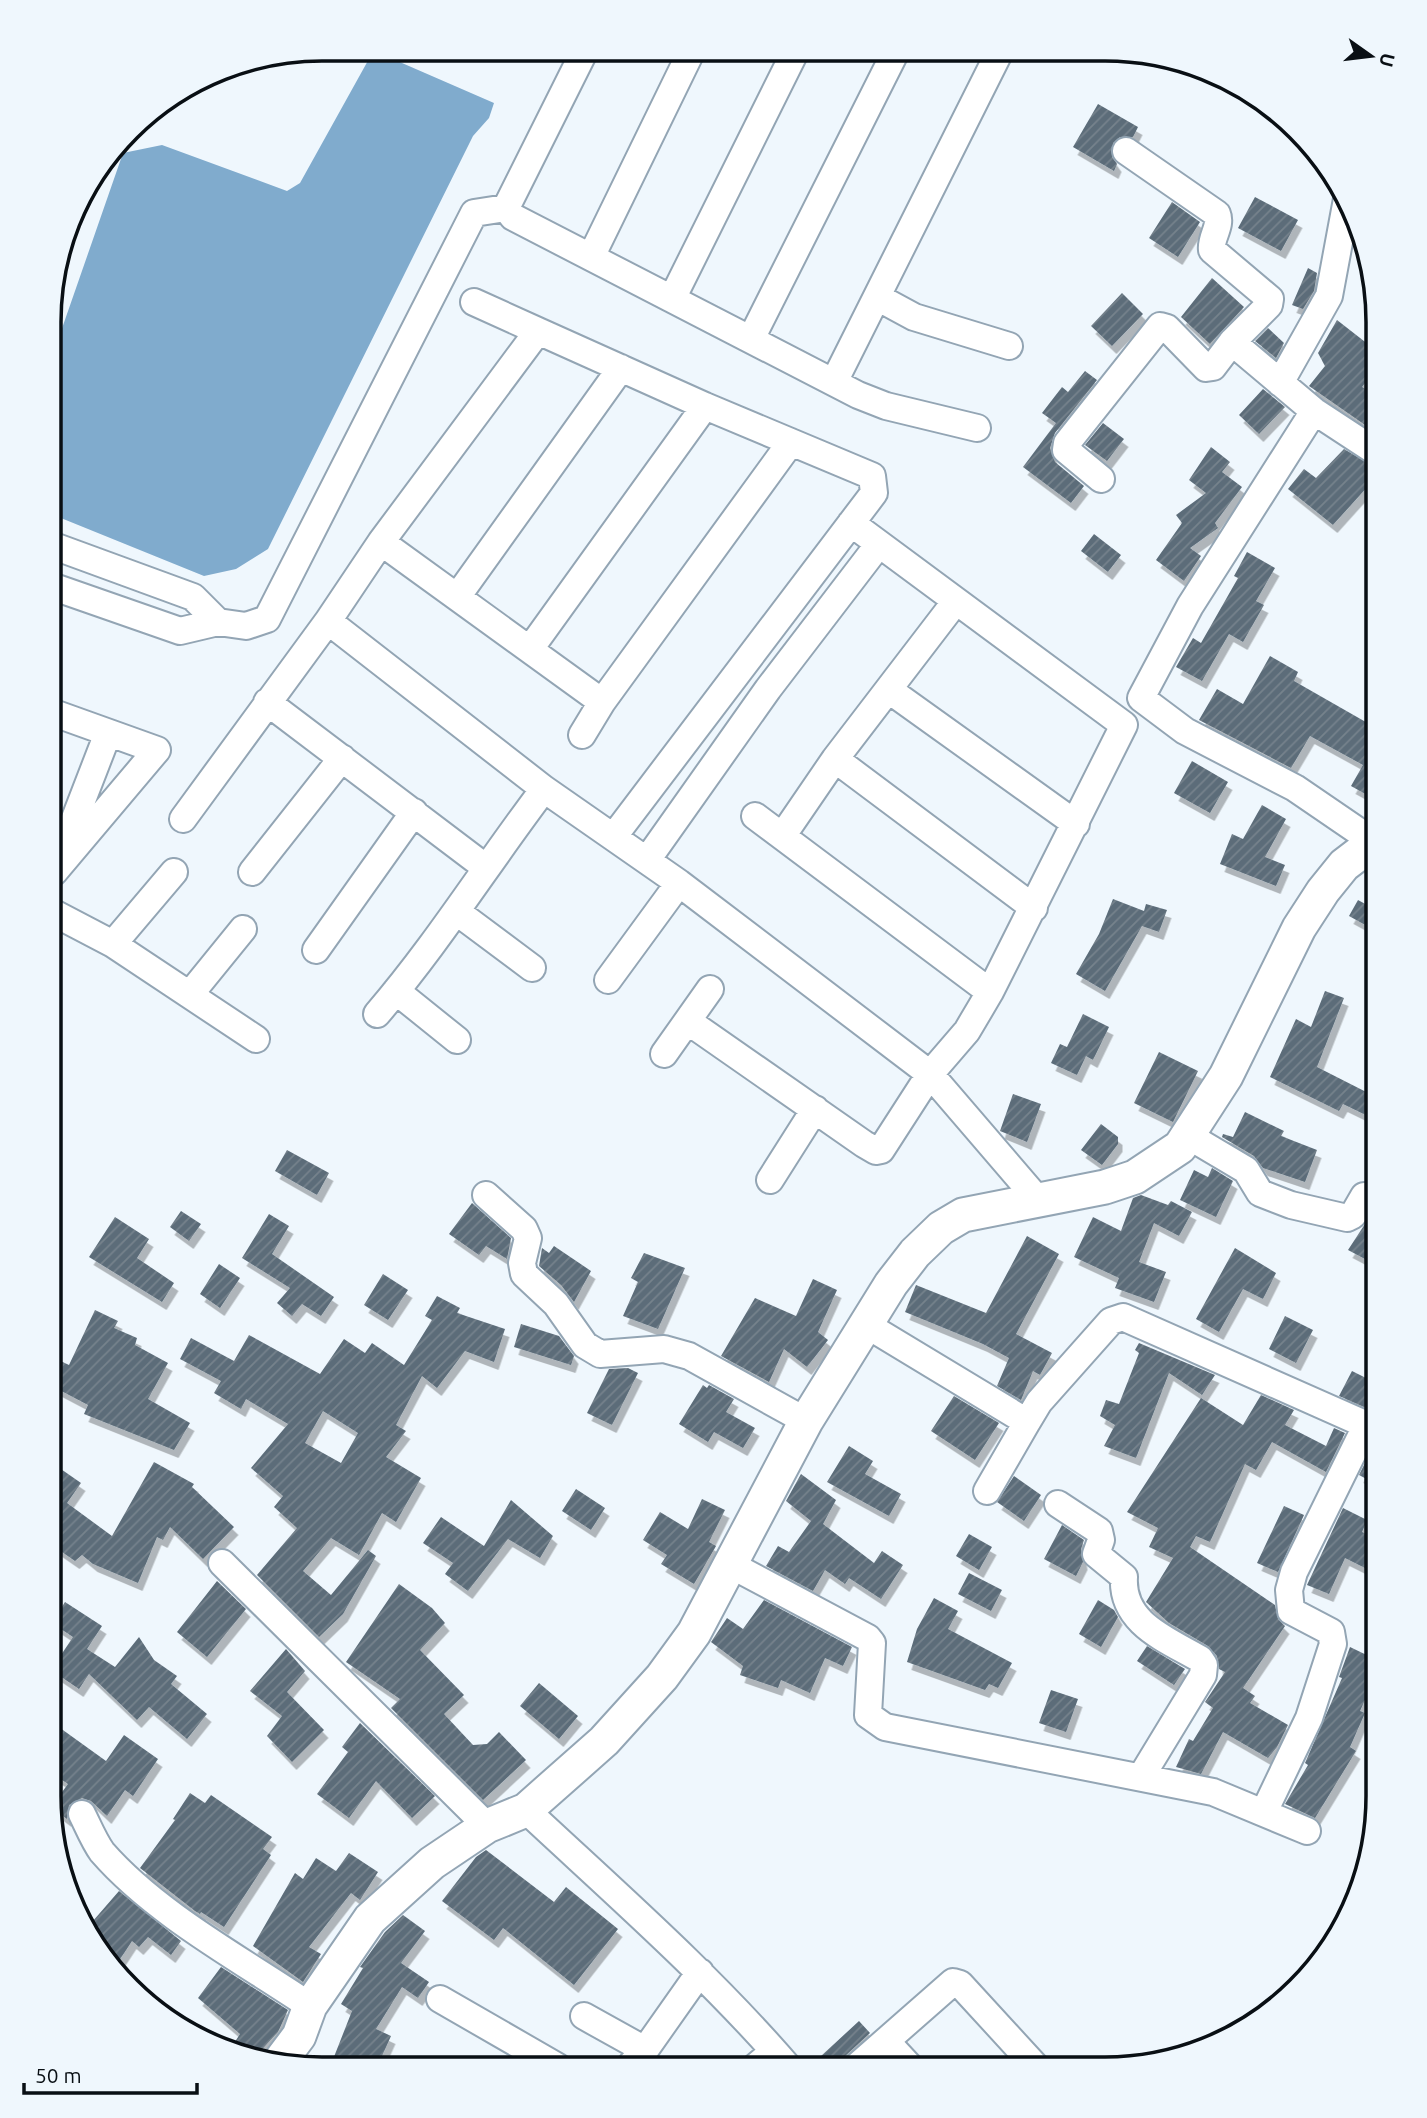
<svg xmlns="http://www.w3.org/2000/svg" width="1427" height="2118" viewBox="0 0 1427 2118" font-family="Ubuntu,sans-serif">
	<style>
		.water { fill: #80abcd }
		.building { fill: url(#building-hatch); fill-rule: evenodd; filter: url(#shadow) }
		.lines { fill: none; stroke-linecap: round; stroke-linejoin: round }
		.minor-casing { stroke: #93a5b4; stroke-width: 30 }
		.tertiary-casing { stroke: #93a5b4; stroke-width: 37 }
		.minor { stroke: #fff; stroke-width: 26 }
		.tertiary { stroke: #fff; stroke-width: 33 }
		.rim { fill: none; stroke: #090f14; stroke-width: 3.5 }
	</style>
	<defs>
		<pattern id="building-hatch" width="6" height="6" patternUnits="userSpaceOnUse" patternTransform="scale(1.75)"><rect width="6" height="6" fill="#5b6c79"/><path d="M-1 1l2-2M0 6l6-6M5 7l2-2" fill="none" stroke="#76828c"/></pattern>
		<filter id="shadow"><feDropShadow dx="4.5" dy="8" stdDeviation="0" flood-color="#0004"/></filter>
	</defs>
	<rect width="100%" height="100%" fill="#eff7fd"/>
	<path class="water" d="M379,53L494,103L489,118L473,136L268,549L236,569L204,576L51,514V360L123,153L162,145L287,191L300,183L370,57Z"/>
	<path class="building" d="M1098,104L1138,127L1133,137H1120L1113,143L1112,157L1117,164L1114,171L1073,147Z
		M1255,197L1298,220L1281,251L1238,228Z
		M1172,202L1200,222L1178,257L1149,238Z
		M1308,268L1317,273L1314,291L1303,309L1292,305Z
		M1212,278L1244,307L1210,344L1181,317Z
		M1122,293L1143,314L1112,346L1091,326Z
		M1337,320L1378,352V366L1362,387L1378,396V434L1309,386L1325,366L1318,353Z
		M1268,328L1284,343L1276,358L1255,341Z
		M1085,371L1097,380L1055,433L1050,448L1055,462L1084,486L1071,503L1023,467L1056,423L1042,413L1062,387L1068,392Z
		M1263,389L1285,407L1259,434L1239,415Z
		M1103,423L1124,439L1107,461L1085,445Z
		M1211,447L1230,462L1222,472L1242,487L1215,523L1218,528L1190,548L1201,556L1184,581L1156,560L1182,523L1176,515L1206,493L1189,480Z
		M1344,449L1378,469V475L1333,525L1288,489L1304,469L1316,478Z
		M1094,534L1121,555L1108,572L1081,551Z
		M1247,552L1275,568L1256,601L1264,605L1243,642L1229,634L1202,681L1176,667L1193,638L1201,643L1238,578L1234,576Z
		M1270,656L1298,672L1294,681L1378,729V801L1351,786L1363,765L1310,736L1291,768L1199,720L1217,689L1243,704Z
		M1192,761L1228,782L1210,813L1174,793Z
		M1262,805L1286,819L1265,857L1285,865L1276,886L1220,864L1232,834L1243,839Z
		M1113,899L1144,911L1146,904L1167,910L1159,932L1142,926L1105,991L1076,974L1099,934Z
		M1358,900L1378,911V932L1349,916Z
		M1325,991L1344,998L1317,1067L1378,1098V1121L1343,1104L1339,1111L1270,1077L1296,1019L1311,1027Z
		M1083,1014L1109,1027L1093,1060L1086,1056L1077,1075L1051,1063L1060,1044L1067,1047Z
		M1159,1052L1198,1071L1173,1122L1134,1103Z
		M1013,1094L1041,1104L1027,1142L1000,1131Z
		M1245,1112L1284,1131L1281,1136L1317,1150L1305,1182L1263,1168L1254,1156L1222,1137L1223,1134L1233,1137Z
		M1101,1124L1118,1137V1144L1102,1165L1081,1150Z
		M287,1150L329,1173L317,1195L275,1171Z
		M1212,1168L1233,1181L1216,1217L1180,1200L1194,1170L1208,1177Z
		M1141,1195L1168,1205L1171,1201L1192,1212L1179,1236L1154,1223L1139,1262L1166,1272L1154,1302L1115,1288L1119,1278L1074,1257L1093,1217L1121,1231L1133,1198Z
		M472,1203L511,1238L507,1259L486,1246L479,1255L449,1234Z
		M1378,1204V1236L1365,1259L1348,1250Z
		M181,1211L201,1224L189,1241L170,1227Z
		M269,1214L289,1226L272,1254L334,1297L321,1316L302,1304L292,1316L277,1303L290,1288L242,1258Z
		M115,1217L149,1239L137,1258L174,1283L162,1302L89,1257Z
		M1027,1236L1059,1254L1016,1334L1052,1353L1040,1375L1033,1371L1021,1400L997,1386L1009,1358L983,1344L905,1312L916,1285L986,1313Z
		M554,1246L591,1271L574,1302L561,1285L539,1266L542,1248L549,1253Z
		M1235,1248L1276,1273L1263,1299L1243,1289L1219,1332L1196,1319Z
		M644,1253L685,1268L658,1329L623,1316L638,1282L631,1278Z
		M219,1264L240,1278L220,1308L200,1294Z
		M383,1274L408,1290L388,1320L364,1305Z
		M813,1279L837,1290L818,1332L828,1340L807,1367L784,1349L769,1382L721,1356L755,1298L796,1316Z
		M437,1296L460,1308L457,1313L505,1329L494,1362L465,1351L437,1388L422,1376L396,1425L406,1431L386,1457L421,1478L396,1522L382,1513L359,1555L331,1538L303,1571L331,1595L368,1550L376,1556L343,1614L319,1637L257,1575L297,1528L274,1507L283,1496L251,1468L288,1424L246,1399L241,1409L214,1393L221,1381L180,1359L191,1338L234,1361L249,1335L320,1374L344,1339L365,1353L372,1343L404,1365L432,1320L425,1316ZM323,1411L358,1433L341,1463L305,1443Z
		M95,1310L118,1321L114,1328L137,1338L135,1345L168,1363L148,1399L190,1423L174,1450L84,1414L88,1405L50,1385V1356L69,1365Z
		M1285,1316L1313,1330L1296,1363L1269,1349Z
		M521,1324L559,1336L574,1356L571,1365L514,1347Z
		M1139,1343L1215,1375L1202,1395L1169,1373L1136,1458L1104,1446L1115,1425L1100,1416L1106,1400L1119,1404L1139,1353L1135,1350Z
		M628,1368L638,1373L612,1425L587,1413L609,1369Z
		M1352,1371L1378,1384V1413L1339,1396Z
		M703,1385L707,1388L709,1385L734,1399L726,1412L755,1428L743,1448L714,1432L708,1442L679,1424Z
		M1261,1395L1294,1410L1285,1425L1326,1446L1334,1428L1345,1433L1326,1472L1272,1442L1256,1470L1245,1464L1210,1542L1196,1536L1190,1547L1275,1605L1278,1619L1285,1626L1243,1688L1255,1696L1250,1703L1288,1725L1277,1747L1268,1758L1223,1732L1201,1774L1176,1767L1189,1739L1193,1741L1213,1708L1205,1702L1225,1672L1219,1669L1217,1656L1208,1646L1169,1623L1146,1602L1173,1558L1149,1547L1158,1528L1127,1512L1201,1398L1243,1425Z
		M954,1396L999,1423L975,1460L931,1431Z
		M1374,1445H1378V1485L1359,1475Z
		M849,1446L873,1461L865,1474L901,1494L889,1516L827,1482Z
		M154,1462L194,1484L192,1487L234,1527L203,1559L170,1527L163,1540L157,1537L138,1583L93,1564L82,1555L75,1561L49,1543L50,1480L58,1467L81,1483L67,1503L112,1536Z
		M801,1474L836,1500L823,1524L874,1563L882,1551L903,1565L881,1599L849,1578L845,1584L825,1570L813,1591L766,1566L778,1546L789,1552L811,1521L786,1501Z
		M1014,1476L1041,1495L1024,1521L997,1502Z
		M576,1489L605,1508L591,1530L562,1511Z
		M702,1499L725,1510L709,1542L716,1546L694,1584L661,1564L667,1555L643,1540L660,1512L688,1529Z
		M511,1500L553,1536L540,1558L508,1539L468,1591L445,1574L453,1563L423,1543L441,1517L484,1546Z
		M1284,1506L1304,1515L1278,1572L1257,1563Z
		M1343,1508L1367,1520L1362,1532L1377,1539V1542L1365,1568L1345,1558L1329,1594L1307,1585Z
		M1062,1525L1084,1540L1081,1549L1083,1562L1076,1576L1044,1559Z
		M969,1534L992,1547L979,1570L956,1556Z
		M969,1573L1002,1590L991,1611L958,1594Z
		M217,1581L246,1609L207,1657L177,1632Z
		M399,1584L432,1608L445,1623L420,1650L464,1695L444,1714L473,1745L487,1744L499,1732L526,1760L483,1800L391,1708L400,1699L346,1662Z
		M934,1598L958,1611L948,1629L1012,1663L998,1688L989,1684L985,1690L907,1662L917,1629Z
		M764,1600L852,1647L843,1666L825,1658L810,1693L781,1680L778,1688L740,1675L743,1666L711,1642L727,1618L743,1629Z
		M1098,1600L1114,1610L1118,1617L1101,1647L1079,1634Z
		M65,1602L102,1626L87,1649L115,1667L139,1637L154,1660L177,1676L171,1684L207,1714L187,1739L149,1707L137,1720L89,1674L79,1689L51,1670L73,1637L52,1623Z
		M1147,1646L1185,1669L1174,1685L1137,1661Z
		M1350,1647L1377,1660V1673L1360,1711L1365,1713L1350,1747L1356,1751L1315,1818L1285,1804L1308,1765L1305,1763L1342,1678L1339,1677Z
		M286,1649L305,1671L287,1692L324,1730L292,1762L267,1736L282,1716L250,1691Z
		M539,1683L578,1716L559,1739L520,1706Z
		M1051,1690L1078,1699L1066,1732L1039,1723Z
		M49,1720L106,1761L124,1735L158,1759L133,1796L125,1790L107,1816L91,1801L82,1798L69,1805L67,1819L51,1807L68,1784L49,1771Z
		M360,1723L435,1796L412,1818L376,1781L349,1818L317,1794L348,1752L342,1747Z
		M190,1793L205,1803L211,1795L272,1837L263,1849L271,1855L224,1927L201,1912L200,1914L195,1911L140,1868L175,1820L173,1819Z
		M486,1850L554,1902L566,1887L618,1929L574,1985L503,1928L494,1940L442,1901L476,1857Z
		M349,1853L378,1872L360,1900L351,1893L309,1947L321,1954L303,1982L253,1946L295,1873L303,1879L316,1858L336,1871Z
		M119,1891L181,1941L171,1955L148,1937L139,1947L132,1941L113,1970L106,1962L86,1929Z
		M403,1915L425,1931L401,1963L429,1982L418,1998L402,1987L376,2029L391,2036L377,2067H330L352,2011L341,2004L363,1968L360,1967L385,1932Z
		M221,1967L288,2010L278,2032L254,2058L229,2051L240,2034L198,1998Z
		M859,2021L870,2033L844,2057L840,2068H808Z"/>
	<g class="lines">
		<defs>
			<path id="minor" d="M1126,151L1217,214C1222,226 1210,238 1212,250L1270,299L1269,305L1232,342
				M506,208L585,50
				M591,257L692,50
				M877,297L914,317L1009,346
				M672,299L796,50
				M474,302L538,331
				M751,339L896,51
				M834,382L1000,51
				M1280,383L1329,296L1347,199
				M1314,411L1190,606L1141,698L1185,731L1295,788L1374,842
				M1101,479L1066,450L1067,443L1160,326L1167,328L1206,368L1213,367L1232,342L1314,411L1378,453
				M381,542L602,702
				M51,545L193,597L218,622
				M51,586L180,631L218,622L246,626L267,619L474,213L506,208L513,217L858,395L886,406L977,428
				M457,597L621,368
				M530,649L705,406
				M889,690L1076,824
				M267,702L485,867
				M51,712L157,750L54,872
				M582,735L602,702L791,442
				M835,759L1034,908
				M755,816L990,992
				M183,819L328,621
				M783,835L835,759L956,601
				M614,836L874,493L872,476L705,406L538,331L381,542L328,621L544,789L679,883L930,1074L1039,1201
				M62,852L108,733
				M647,860L768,689L879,544
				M252,872L342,758
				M50,911L113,944L256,1039
				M457,912L532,968
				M113,944L174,872
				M316,950L414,812
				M608,980L679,883
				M396,991L457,1040
				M191,993L243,929
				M377,1014C438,943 487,864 544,789
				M689,1022L864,1144L876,1151L881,1150L930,1074L967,1031L990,992L1124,725L851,523
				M664,1054L710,989
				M1187,1135L1246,1170L1260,1193L1291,1205L1347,1218L1353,1215L1364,1196
				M770,1180L815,1109
				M486,1195L524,1229L528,1238L522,1263L524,1274L556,1304L585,1345L600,1354L664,1349L689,1356L806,1421
				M865,1324L1027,1422L1039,1402L1111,1321L1123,1317L1378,1430
				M987,1491L1027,1422
				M1058,1504L1099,1531L1101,1540L1096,1554L1124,1577C1121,1623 1166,1639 1200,1659L1204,1665L1203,1675L1141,1777
				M222,1563L487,1826
				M731,1565L868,1638L872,1643L868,1715L885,1727L1213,1792L1307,1831
				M526,1810C616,1894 709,1975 789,2068
				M1264,1812L1309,1718L1333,1644L1331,1632L1291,1611L1289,1590L1294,1572L1366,1426
				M82,1814C88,1826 94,1841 102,1852C156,1914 242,1960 310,2006
				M440,1999L558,2067
				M584,2016L645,2050
				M886,2041L911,2068
				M628,2068L645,2050L700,1972
				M754,2068L774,2051
				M855,2068L953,1982L960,1984L1038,2069"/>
			<path id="tertiary" d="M278,2064L299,2036L310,2006L370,1919L432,1863L487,1826L526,1810L604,1741L662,1677L694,1633L806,1421L891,1284L915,1253L941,1228L963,1215L1105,1187L1135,1177L1180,1147L1226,1076L1299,928L1323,891L1344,865L1378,839"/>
		</defs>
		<use href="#minor" class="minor-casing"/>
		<use href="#tertiary" class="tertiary-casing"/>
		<use href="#minor" class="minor"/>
		<use href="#tertiary" class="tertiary"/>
	</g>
	<path d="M0 0H1427V2118H0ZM322 61H1105A261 261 0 0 1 1366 322V1796A261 261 0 0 1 1105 2057H322A261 261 0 0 1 61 1796V322A261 261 0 0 1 322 61Z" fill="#eff7fd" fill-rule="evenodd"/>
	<path class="rim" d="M322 61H1105A261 261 0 0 1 1366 322V1796A261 261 0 0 1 1105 2057H322A261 261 0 0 1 61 1796V322A261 261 0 0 1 322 61Z"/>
	<g transform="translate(1371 56) rotate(104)" stroke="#eff7fd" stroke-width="5" paint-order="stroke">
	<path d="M0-5L12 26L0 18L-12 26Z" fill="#090f14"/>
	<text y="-10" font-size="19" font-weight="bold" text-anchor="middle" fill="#090f14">U</text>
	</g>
	<path d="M24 2083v10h173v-10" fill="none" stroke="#090f14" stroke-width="3.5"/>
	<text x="35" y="2083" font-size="21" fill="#090f14" stroke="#eff7fd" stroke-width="5" paint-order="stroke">50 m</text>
</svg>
